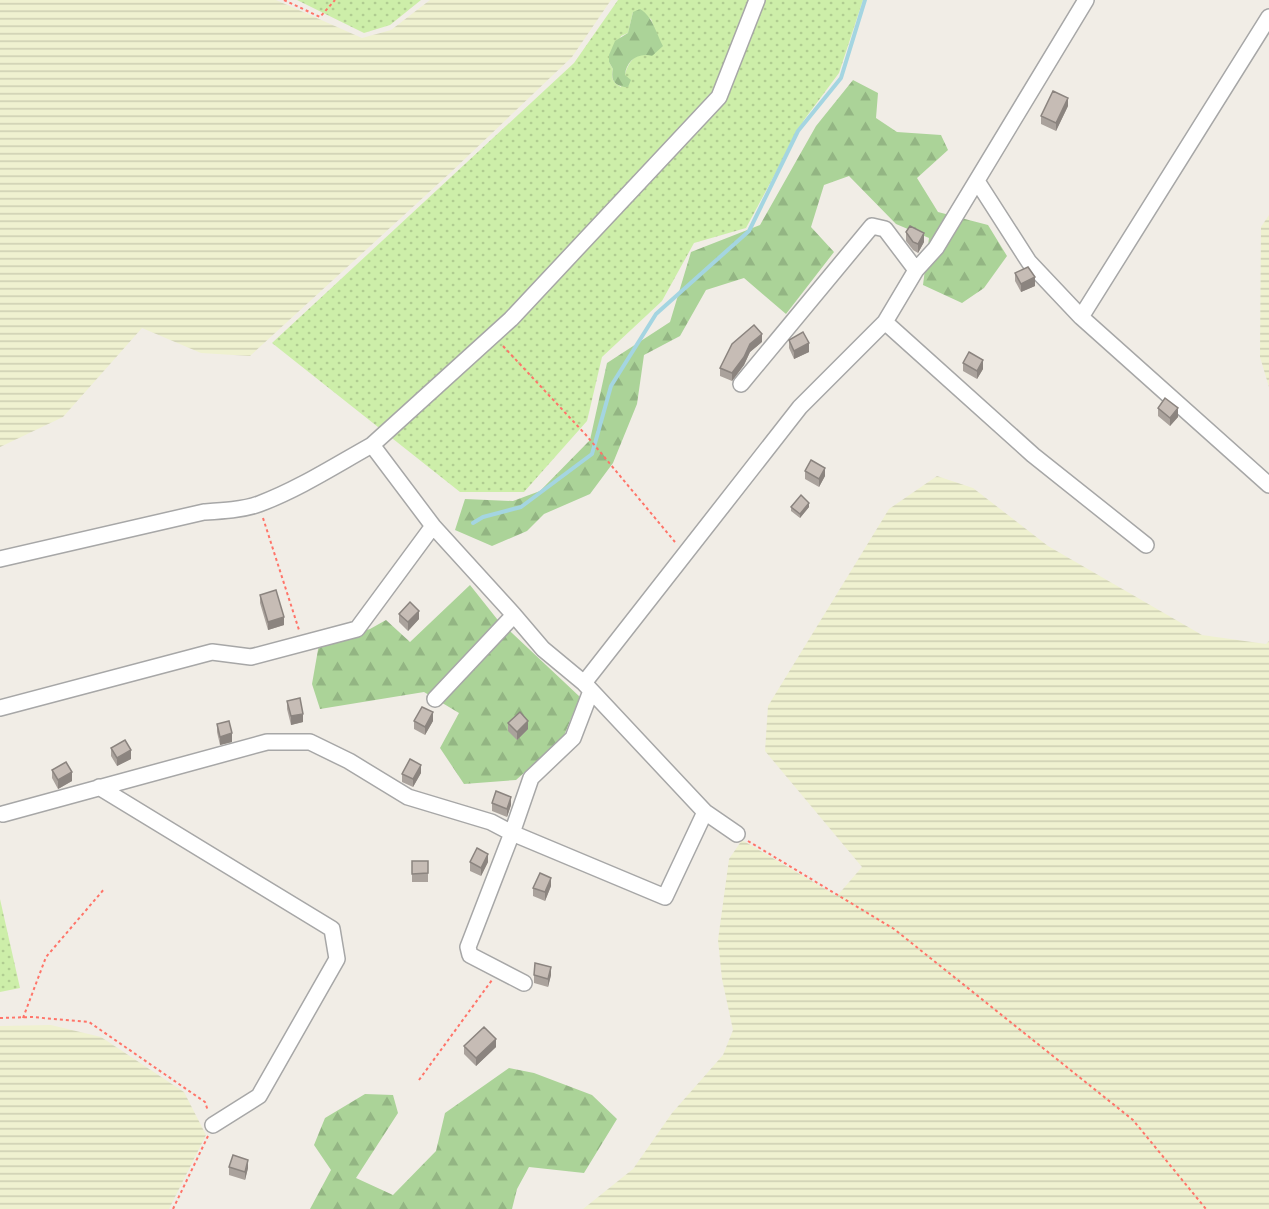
<svg xmlns="http://www.w3.org/2000/svg" width="1269" height="1209" viewBox="0 0 1269 1209" font-family="'DejaVu Sans',sans-serif">
	<style>
		.farmland { fill: url(#farmland-rules) }
		.grass { fill: url(#grass-dots); fill-rule: evenodd }
		.forest { fill: url(#forest-firs) }
		.lines { fill: none; stroke-linecap: round; stroke-linejoin: round }
		.stream { stroke: #a4d5e1; stroke-width: 4 }
		.street-casing { stroke: #a7a7a7; stroke-width: 18 }
		.path { stroke: #ff7469; stroke-width: 2; stroke-dasharray: 3 3; stroke-linecap: butt }
		.street { stroke: #fff; stroke-width: 15 }
		.wall { fill: #aaa29c }
		.shaded-wall { fill: #8b847f }
		.building { fill: #c6bcb5; stroke: #8b847f; stroke-width: 1.5 }
	</style>
	<defs>
		<pattern id="farmland-rules" width="6" height="5" patternUnits="userSpaceOnUse" patternTransform="scale(1.5)"><rect width="6" height="5" fill="#eff1d0"/><path d="M0 2.5h6" fill="none" stroke="#cdceb2"/></pattern>
		<pattern id="grass-dots" width="8" height="8" patternUnits="userSpaceOnUse" patternTransform="scale(1.5)"><rect width="8" height="8" fill="#cdeea9"/><path d="M2 2h.1M6 6h.1" fill="none" stroke="#b0cc91" stroke-width="1.8" stroke-linecap="round"/></pattern>
		<pattern id="forest-firs" width="22" height="20" patternUnits="userSpaceOnUse" patternTransform="scale(1.5)"><rect width="22" height="20" fill="#abd398"/><path d="M5 1l3.5 6h-7zM16 11l3.5 6h-7z" fill="#93b583"/></pattern>
	</defs>
	<rect width="100%" height="100%" fill="#f1ede6"/>
	<path class="farmland" d="M0,0H276L362,38L391,30L430,0H611L572,57L450,173L250,356L201,353L142,328L63,417L0,447Z
		M1269,215V387L1260,357L1261,227Z
		M937,476L973,488L1048,546L1202,635L1266,644L1269,641V1209H583L633,1169L672,1113L723,1055L733,1030L722,979L718,940L729,859L742,840L837,896L862,867L765,751L768,706L889,509Z
		M51,1025L101,1037L184,1092L206,1135L169,1209H0V1026Z"/>
	<path class="grass" d="M297,0H421L390,25L364,33Z
		M618,0H863L839,73L804,120L746,228L694,243L662,301L602,357L587,421L524,492H460L272,343L574,63ZM633,12L651,19L656,34L644,53C627,58 626,72 621,87C612,82 611,78 613,69L609,62L621,36L628,33Z
		M0,899L20,988L0,992Z"/>
	<path class="forest" d="M640,9C653,17 656,33 663,46L652,56C638,52 626,61 625,75L631,80L628,87C616,87 610,81 613,69L609,62V55L615,41L628,33L633,12Z
		M853,80L878,93L876,118L897,132L941,135L948,150L917,178L938,212L988,225L1007,256L984,288L962,303L923,285L929,238L896,224L849,176L824,185L811,227L834,252L786,314L744,278L706,290L680,336L644,355L637,404L613,463L590,494L544,514L527,531L492,546L455,530L465,499L513,501L540,491L590,440L607,363L670,322L691,252L760,225L816,126Z
		M470,585L497,619L580,697L563,738L516,780L464,784L440,748L459,713L424,692L320,709L312,684L319,644L370,629L386,620L410,642Z
		M509,1068L534,1073L592,1095L617,1119L584,1173L529,1167L517,1189L512,1209H310L331,1170L314,1145L325,1118L365,1094L393,1095L398,1113L356,1178L393,1195L436,1151L445,1113Z"/>
	<g class="lines">
		<path class="stream" d="M473,523L483,517L521,507L592,454L611,386L656,314L749,231L798,131L841,78L865,0"/>
		<defs>
			<path id="street" d="M1269,17L1081,317L1269,485
				M977,181L1029,262L1081,317
				M885,322L1033,455L1146,545
				M741,384L872,226L885,229L916,270
				M372,445L511,319L719,97L757,0
				M0,559L204,512C222,511 242,510 259,504C299,489 336,465 372,445L433,526L514,615L543,649L584,683L705,812L737,834
				M584,683L800,407L885,322L916,270L936,248L1086,0
				M435,699L514,615
				M0,708L212,652L251,657L357,629L433,526
				M99,787L332,929L337,959L259,1096L213,1125
				M3,814L267,742H310L349,761L408,797L491,822L512,833L665,897L705,812
				M524,983L470,955L468,947L512,833L531,778L573,738L591,691"/>
		</defs>
		<use href="#street" class="street-casing"/>
		<path class="path" d="M284,0L320,17L335,0
			M503,346L586,435L675,542
			M263,518L299,630
			M748,841L894,929L1133,1120L1206,1209
			M0,1018L32,1017L89,1022L205,1102L208,1111
			M23,1018L46,957L105,888
			M419,1080L492,980
			M173,1209L208,1136"/>
		<use href="#street" class="street"/>
	</g>
	<path class="wall" d="M1068,106L1056,131L1041,124V116Z
		M906,232L924,242L918,253L913,250L906,241Z
		M1015,273L1035,286L1021,292L1015,281Z
		M789,340L809,352L794,359L789,348Z
		M762,342L750,352L744,365L732,381L720,376V368Z
		M963,363L983,369L977,379L963,371Z
		M1158,408L1178,417L1170,426L1158,416Z
		M805,471L825,476L819,487L805,479Z
		M791,507H809L800,518L791,511Z
		M260,595L284,625L268,630L260,603Z
		M399,614L419,619L408,631L399,622Z
		M287,701L303,722L291,725L287,709Z
		M414,721H433L425,735L414,729Z
		M508,723L528,729L517,740L508,731Z
		M217,724L232,742L220,745L217,732Z
		M111,748L131,759L117,766L111,756Z
		M52,770L72,781L58,789L52,778Z
		M421,773L413,787L402,782V774Z
		M492,803L511,805L507,817L492,811Z
		M412,861H428V882H412Z
		M470,862H488L481,876L470,871Z
		M551,886L545,901L533,896V888Z
		M534,975H551L548,987L534,983Z
		M464,1046L496,1047L476,1066L464,1054Z
		M229,1167L248,1168L245,1180L229,1175Z"/>
	<path class="shaded-wall" d="M1068,98V106L1056,131V123Z
		M924,233V242L918,253V244Z
		M1035,277V286L1021,292V284Z
		M762,334V342L750,352L744,365L732,381V373L750,344Z
		M809,343V352L794,359V351Z
		M983,360V369L977,379V371Z
		M1178,408V417L1170,426V418Z
		M825,468V476L819,487V479Z
		M809,503V507L800,518V514Z
		M419,611V619L408,631V622Z
		M284,617V625L268,630V622Z
		M433,712V721L425,735V727Z
		M303,714V722L291,725V716Z
		M528,721V729L517,740V732Z
		M232,733V742L220,745V737Z
		M131,750V759L117,766V758Z
		M421,765V773L413,787V779Z
		M72,772V781L58,789V780Z
		M511,797V805L507,817V809Z
		M488,854V862L481,876V868Z
		M551,878V886L545,901V892Z
		M551,967V975L548,987V979Z
		M496,1039V1047L476,1066V1058Z
		M248,1160V1168L245,1180V1172Z"/>
	<path class="building" d="M1053,91L1068,98L1056,123L1041,116Z
		M910,226L924,233L918,244L913,242L906,232Z
		M1028,267L1035,277L1021,284L1015,273Z
		M754,325L762,334L750,344L744,357L732,373L720,368L732,344Z
		M803,332L809,343L794,351L789,340Z
		M969,352L983,360L977,371L963,363Z
		M1165,398L1178,408L1170,418L1158,408Z
		M811,460L825,468L819,479L805,471Z
		M801,495L809,503L800,514L791,507Z
		M276,590L284,617L268,622L260,595Z
		M410,602L419,611L408,622L399,614Z
		M300,698L303,714L291,716L287,701Z
		M422,707L433,712L425,727L414,721Z
		M520,712L528,721L517,732L508,723Z
		M229,721L232,733L220,737L217,724Z
		M125,740L131,750L117,758L111,748Z
		M410,759L421,765L413,779L402,774Z
		M66,762L72,772L58,780L52,770Z
		M496,791L511,797L507,809L492,803Z
		M477,848L488,854L481,868L470,862Z
		M412,861H428V873L412,874Z
		M540,873L551,878L545,892L533,888Z
		M535,963L551,967L548,979L534,975Z
		M484,1027L496,1039L476,1058L464,1046Z
		M233,1155L248,1160L245,1172L229,1167Z"/>
</svg>
